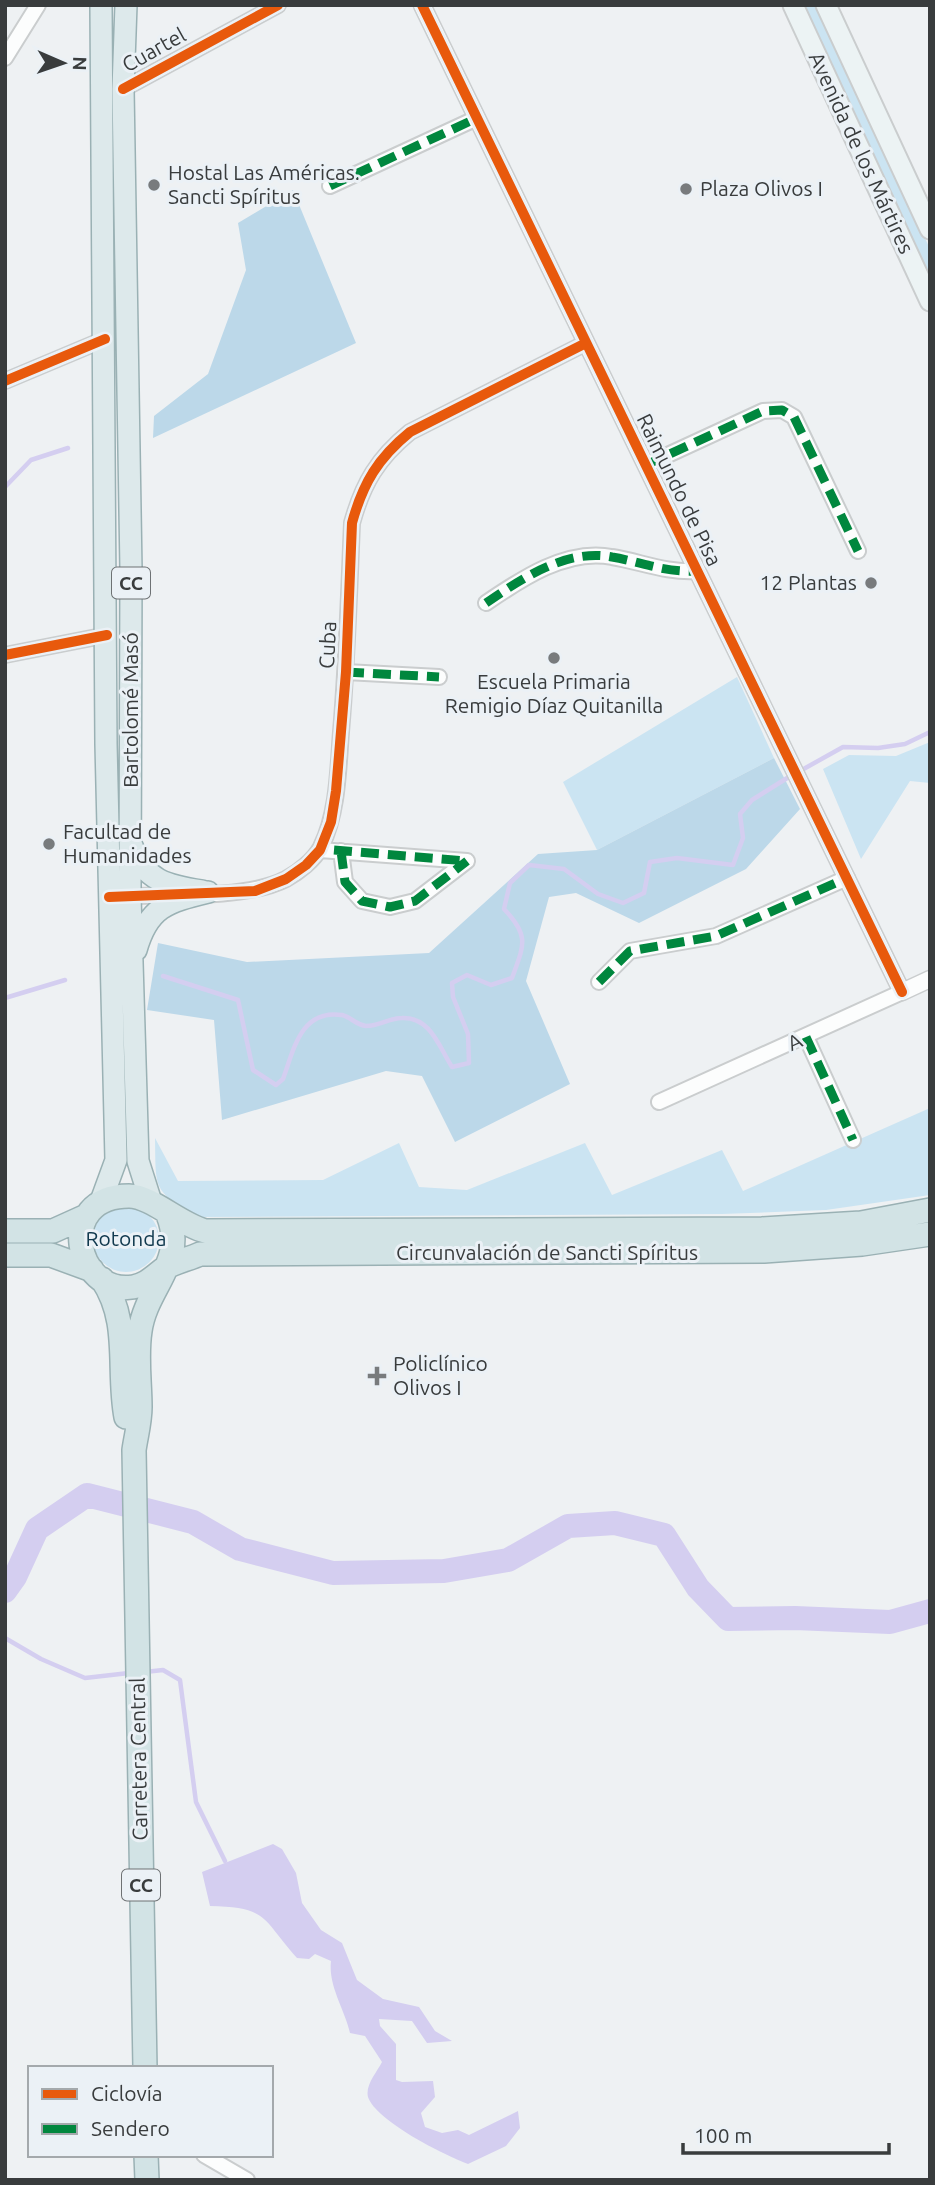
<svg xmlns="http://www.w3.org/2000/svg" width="935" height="2185" viewBox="0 0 935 2185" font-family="Ubuntu,sans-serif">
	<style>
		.green { fill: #cbe4f2 }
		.forest { fill: #bcd8e9 }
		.water { fill: #d4cef0 }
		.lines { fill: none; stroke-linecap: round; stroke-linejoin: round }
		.stream { stroke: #d4cef0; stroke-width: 4.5 }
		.river { stroke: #d4cef0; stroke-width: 24 }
		.minor-casing { stroke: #cacdce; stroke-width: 18 }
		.tertiary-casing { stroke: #cacdce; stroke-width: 19 }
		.secondary-casing { stroke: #cacdce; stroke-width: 23 }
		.primary-casing { stroke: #9ab1b4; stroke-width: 24 }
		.trunk-casing { stroke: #9ab1b4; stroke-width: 26 }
		.minor { stroke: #fcfdfd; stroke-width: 14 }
		.tertiary { stroke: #fcfdfd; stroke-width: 16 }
		.secondary { stroke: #ecf3f4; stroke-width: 19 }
		.primary { stroke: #dde9eb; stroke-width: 21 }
		.trunk { stroke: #d2e3e5; stroke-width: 23 }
		.quiet { stroke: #00873e; stroke-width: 9; stroke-dasharray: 18 9; stroke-linecap: butt }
		.cycleway-casing { stroke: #ebf1f6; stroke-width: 15 }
		.cycleway { stroke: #e8590c; stroke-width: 10 }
		.poi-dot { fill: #787b7d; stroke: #ebf1f6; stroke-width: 2.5 }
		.labels { text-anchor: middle; stroke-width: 6; stroke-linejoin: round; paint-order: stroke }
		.shield { fill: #ebf1f6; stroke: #6e7274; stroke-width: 2 }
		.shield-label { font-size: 19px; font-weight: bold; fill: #393c3d }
		.street-label { font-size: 21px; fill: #393c3d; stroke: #ebf1f6 }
		.poi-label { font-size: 21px; fill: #393c3d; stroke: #ebf1f6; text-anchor: start }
		.park-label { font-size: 21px; fill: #11394e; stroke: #ebf1f6 }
	</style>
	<rect width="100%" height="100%" fill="#eef1f3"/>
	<path class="green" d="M800,5H817L930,249V285Z
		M737,677L774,758L597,850L563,782Z
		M930,742V783L910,781L861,859L823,769L849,755L896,756Z
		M930,1108V1195L826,1210L722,1214L197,1217C152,1190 156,1189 155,1138L178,1181L323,1180L399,1143L419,1187L467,1190L585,1143L612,1195L722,1150L743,1191Z
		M93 1239a33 33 0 1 1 66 0a33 33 0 1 1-66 0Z"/>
	<path class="forest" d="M293,190L356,343L153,438L154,416L208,374L246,270L238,223Z
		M774,758L800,809L746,869L639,923L576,893L549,897L526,981L570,1084L455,1142L422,1076L386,1071L222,1120L214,1020L147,1010L158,943L247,962L429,953L538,854L597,850Z"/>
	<path class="water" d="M273,1844L282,1849L296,1873L302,1903L321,1930L342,1943L357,1980L383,1999L419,2007L435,2031L452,2041L427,2043L412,2021L379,2019L380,2026L396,2044V2080L402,2082L433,2081L435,2097L421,2113L425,2127L442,2133L458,2130L469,2135L518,2111L520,2128L506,2146L468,2164C444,2155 376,2121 368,2097C365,2085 377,2072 382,2062L365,2036L350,2033C345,2010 328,1986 331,1961L315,1954L309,1959L297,1958C262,1919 269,1907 210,1906L202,1872Z"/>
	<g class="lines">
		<path class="stream" d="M5,487L31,460L68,448
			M800,771L843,747L878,748L905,744L930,732
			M163,976L238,1000L253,1070L276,1085L283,1079C294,1049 301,1009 342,1015C351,1017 356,1025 366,1026C380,1026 389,1018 402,1018C431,1017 439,1047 452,1067L469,1063L468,1034L453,997L452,983L467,975L491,985L512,978C524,945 530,936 504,909L510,883L529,865L564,869L598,894L623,903L644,893L650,862L677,858L733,865L743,838L740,814L752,800L792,775
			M5,998L65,980
			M5,1638L41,1659L85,1678L129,1673
			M145,1672L163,1670L180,1680L196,1802L225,1861"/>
		<path class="river" d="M5,1591L15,1577L37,1529L87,1495L193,1522L240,1549L333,1573L444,1571L508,1560L568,1526L615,1523L664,1535L698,1588L728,1619L795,1618L890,1622L930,1611"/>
		<defs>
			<path id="minor" d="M5,58L38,5
				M123,89L278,5
				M330,186L477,118
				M5,381L105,339
				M646,465L763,411L782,410L794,417L858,551
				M486,603C521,579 567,548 612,557C642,562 666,573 697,571
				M5,655L107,635
				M346,672L439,677
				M320,850L467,861
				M341,851L345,882L362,901L390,907L415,901L467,861
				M122,896C167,895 248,899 286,879C299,872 314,860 321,847C338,812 338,770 341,732C347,662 349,593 352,523C363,483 378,458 410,432L586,343
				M599,982L630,951L716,936L847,878
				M806,1037L853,1140
				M659,1102L902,992
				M204,2155L247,2180"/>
			<path id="tertiary" d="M422,5L902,992L930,979"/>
			<path id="secondary" d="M793,5L930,301
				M826,5L930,229"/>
			<path id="primary" d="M101,5L106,744L116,1160L101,1201
				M126,5L123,89L131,570L130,896L138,1161L151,1202
				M132,846C144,881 169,886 202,891
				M136,950C148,907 167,902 208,892"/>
			<path id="trunk" d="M930,1210L861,1223L762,1229L205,1231C179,1224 151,1196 129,1196C54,1196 75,1296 133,1287C147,1285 154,1276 165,1268C175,1262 189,1259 200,1254L764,1251L862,1244L930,1234
				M5,1231H53L84,1217
				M5,1255H51L92,1270
				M102,1279C131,1322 117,1369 126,1417
				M145,2068L134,1450C136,1436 140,1422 140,1407C140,1383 136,1356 140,1331C146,1287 187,1262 168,1215
				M146,2155L147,2180"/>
		</defs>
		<use href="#minor" class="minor-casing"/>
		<use href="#tertiary" class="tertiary-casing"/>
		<use href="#secondary" class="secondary-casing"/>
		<use href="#primary" class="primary-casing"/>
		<use href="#trunk" class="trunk-casing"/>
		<use href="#minor" class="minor"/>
		<use href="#tertiary" class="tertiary"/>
		<use href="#secondary" class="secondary"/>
		<use href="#primary" class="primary"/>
		<use href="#trunk" class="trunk"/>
		<path class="quiet" d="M330,186L477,118
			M646,465L763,411L782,410L794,417L858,551
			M486,603C521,579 567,548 612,557C642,562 666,573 697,571
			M346,672L439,677
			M334,850L467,861
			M341,851L345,882L362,901L390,907L415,901L467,861
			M599,982L630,951L716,936L847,878
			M806,1037L853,1140"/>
		<defs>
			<path id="cycleway" d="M422,5L902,992
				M123,89L278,5
				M5,381L105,339
				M5,655L107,635
				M109,897L255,891L286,879L306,865L320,850L331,822L336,791L346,672L352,523C363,483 378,458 410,432L586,343"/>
		</defs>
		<use href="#cycleway" class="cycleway-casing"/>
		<use href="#cycleway" class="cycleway"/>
	</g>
	<g class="poi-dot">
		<circle cx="154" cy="185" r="7"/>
		<circle cx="686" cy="189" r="7"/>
		<circle cx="871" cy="583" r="7"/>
		<circle cx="554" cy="658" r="7"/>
		<circle cx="49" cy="844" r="7"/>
		<path d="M373.5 1365.5h7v7h7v7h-7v7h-7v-7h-7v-7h7z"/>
	</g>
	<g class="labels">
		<g class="shield">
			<rect x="112" y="567.5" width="38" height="31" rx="5"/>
			<rect x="122" y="1869.5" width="38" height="31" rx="5"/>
		</g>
		<g class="shield-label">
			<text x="131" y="590">CC</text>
			<text x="141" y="1892">CC</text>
		</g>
		<g class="street-label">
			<text transform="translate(154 50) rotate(-29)" y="7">Cuartel</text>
			<text transform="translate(861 153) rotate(65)" y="7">Avenida de los Mártires</text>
			<text transform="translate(679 490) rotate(64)" y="7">Raimundo de Pisa</text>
			<text transform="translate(328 645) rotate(-87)" y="7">Cuba</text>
			<text transform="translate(131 710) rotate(-90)" y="7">Bartolomé Masó</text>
			<text transform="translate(795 1042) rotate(-24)" y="7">A</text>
			<text x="547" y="1260">Circunvalación de Sancti Spíritus</text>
			<text transform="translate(139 1759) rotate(-91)" y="7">Carretera Central</text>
		</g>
		<g class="poi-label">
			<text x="168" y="180">Hostal Las Américas.<tspan x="168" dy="24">Sancti Spíritus</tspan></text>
			<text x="700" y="196">Plaza Olivos I</text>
			<text x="857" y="590" text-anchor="end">12 Plantas</text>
			<text x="554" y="689" text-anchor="middle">Escuela Primaria<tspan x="554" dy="24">Remigio Díaz Quitanilla</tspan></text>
			<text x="63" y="839">Facultad de<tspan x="63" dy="24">Humanidades</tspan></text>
			<text x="393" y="1371">Policlínico<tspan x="393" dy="24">Olivos I</tspan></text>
		</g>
		<g class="park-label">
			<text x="126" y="1246">Rotonda</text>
		</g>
	</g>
	<rect width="935" height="2185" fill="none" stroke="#393c3d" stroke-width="14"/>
	<rect x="28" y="2066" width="245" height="91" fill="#ebf1f6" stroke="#a4a9ac" stroke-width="2"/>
	<rect x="42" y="2089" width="35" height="10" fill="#e8590c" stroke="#a4a9ac" stroke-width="2"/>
	<text x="91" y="2101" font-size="21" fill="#393c3d">Ciclovía</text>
	<rect x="42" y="2124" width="35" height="10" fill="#00873e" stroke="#a4a9ac" stroke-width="2"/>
	<text x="91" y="2136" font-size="21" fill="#393c3d">Sendero</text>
	<g transform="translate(63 63) rotate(92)" stroke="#ebf1f6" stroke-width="5" paint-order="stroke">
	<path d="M0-5L12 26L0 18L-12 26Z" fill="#393c3d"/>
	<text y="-10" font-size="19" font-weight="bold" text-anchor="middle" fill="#393c3d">N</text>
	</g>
	<path d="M683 2143v10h206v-10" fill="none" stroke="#393c3d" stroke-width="3.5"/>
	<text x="694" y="2143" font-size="21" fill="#393c3d" stroke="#ebf1f6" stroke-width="5" paint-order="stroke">100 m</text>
</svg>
